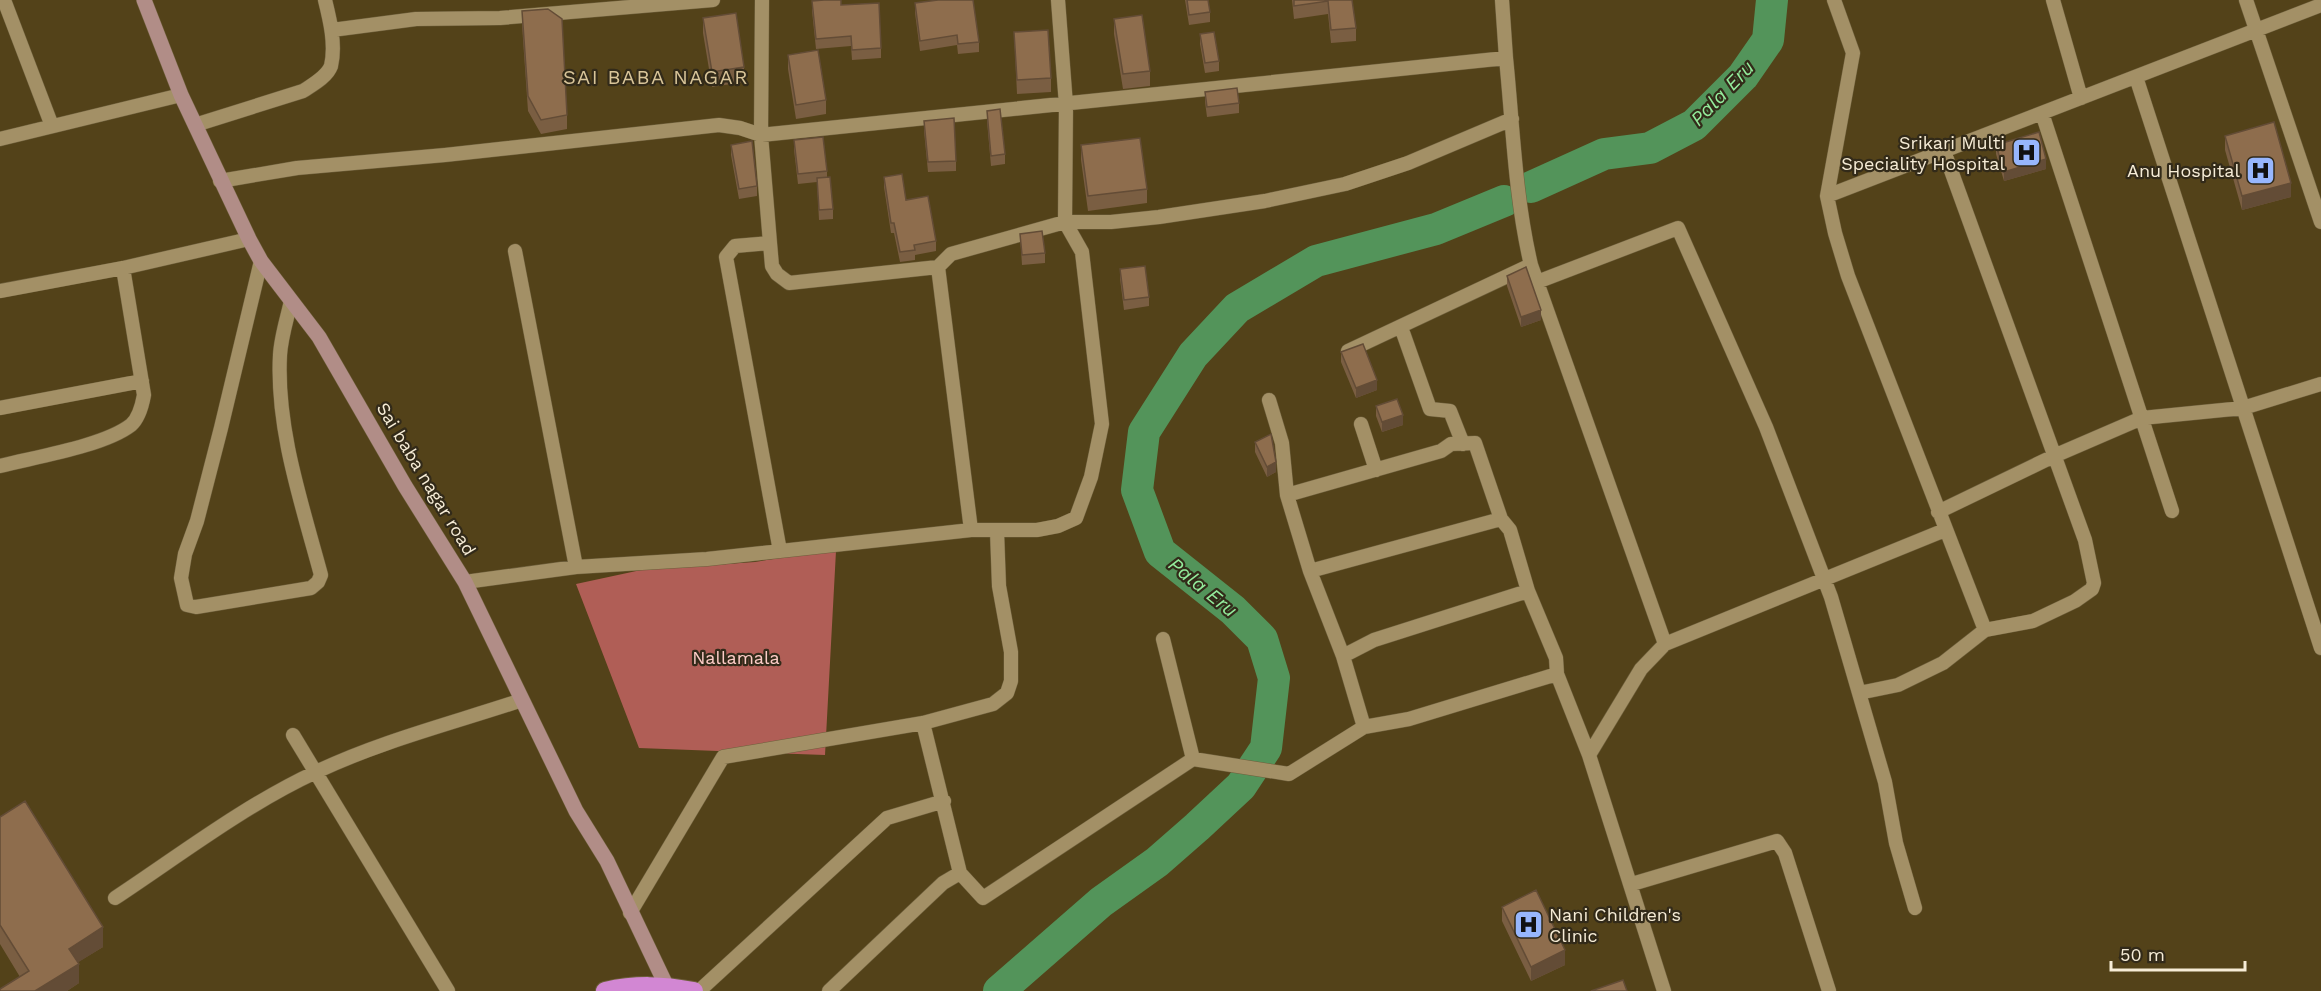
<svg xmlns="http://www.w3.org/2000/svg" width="2321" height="991" viewBox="0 0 2321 991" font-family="'Work Sans',sans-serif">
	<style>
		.forest { fill: #b05e56 }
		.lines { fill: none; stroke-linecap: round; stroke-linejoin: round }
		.river { stroke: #53945a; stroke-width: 32 }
		.street-casing { stroke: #6e5f3c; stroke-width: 15 }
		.secondary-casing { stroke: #6e5f3c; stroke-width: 16 }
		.highway-casing { stroke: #6e5f3c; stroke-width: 20 }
		.street { stroke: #a39066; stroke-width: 14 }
		.secondary { stroke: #b18d87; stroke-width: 15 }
		.highway { stroke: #d287d3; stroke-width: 18 }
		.wall { fill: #7a5e42 }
		.shaded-wall { fill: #634c36 }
		.building { fill: #8e6d4d; stroke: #634c36; stroke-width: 1.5 }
		.labels { text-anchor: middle; stroke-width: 4.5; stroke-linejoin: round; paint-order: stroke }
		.poi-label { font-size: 18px; fill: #f6ecd6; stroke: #322a19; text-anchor: end }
		.street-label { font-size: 18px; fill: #f6ecd6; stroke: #322a19 }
		.park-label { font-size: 18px; fill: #fdcdc7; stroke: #322a19 }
		.neighbourhood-label { font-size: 20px; letter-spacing: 1.5px; fill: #d9c599; stroke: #322a19 }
		.water-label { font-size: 20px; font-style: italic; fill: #94ec9c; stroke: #322a19 }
	</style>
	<rect width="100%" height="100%" fill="#534219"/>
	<path class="forest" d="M823,551H836L825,755L639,748L576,584L641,570L755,562Z"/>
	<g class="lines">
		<path class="river" d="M1531,187L1604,154L1650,148L1694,125L1743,76L1768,40L1772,0
			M999,991L1101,902L1157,862L1197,827L1241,786L1266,748L1274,678L1262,639L1233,610L1160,552L1137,490L1144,432L1193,355L1237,308L1316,261L1436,229L1504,201"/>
		<defs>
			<path id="street" d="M4,0L52,126
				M762,0L761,135L770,243L772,266L777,274L789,283L938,267L951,254L1065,222H1111L1159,217L1265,201L1345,184L1408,163L1512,119
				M1502,0L1506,58
				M2053,0L2081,98
				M2246,0L2321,222
				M332,30L416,19L500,18L713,0
				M2136,77L2321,648
				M2042,113L2172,511
				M195,125L303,91C312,85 327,77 331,66C336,45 330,20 325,0
				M0,139L181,95
				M220,181L297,168L445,155L719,125L740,128L761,135L1506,58C1513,127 1515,197 1531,265L1665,644L1641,669L1589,755L1664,991
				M1827,196L1853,53L1834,0
				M770,243L735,246L726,257L780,551
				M515,251L576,567
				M261,261L221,428L197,521L185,554L181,578L187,605L196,607L311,588L318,582L321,575C302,504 276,429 280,355C281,337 287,319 291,301
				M938,267L971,530
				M1537,282L1678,228L1766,427L1831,597L1885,782L1896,843L1915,908
				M0,291L123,268L249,239
				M1401,327L1430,409L1450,411L1463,444
				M1348,351L1531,265
				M1269,400L1282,443L1287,495L1310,571L1343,656L1364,727
				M0,408L142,381
				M1361,424L1376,470
				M0,466C35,457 104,446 131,425C139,418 142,406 144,395L123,268
				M1287,495L1441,451L1451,444L1475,443L1501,519L1510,530L1528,591L1556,658L1557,674L1589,755
				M1938,512L2054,456L2142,418L2243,408L2321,384
				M1310,571L1501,519
				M465,582L576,567L707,559L971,530H1037L1058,526L1076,518L1091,477L1102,424L1082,252L1065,222L1066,105L1058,0
				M1985,630L1848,276L1835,233L1827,196L2321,5
				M1163,639L1193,759L1289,774L1364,727L1409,719L1557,674
				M1665,644L1945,530
				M1343,656L1374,640L1528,591
				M1859,693L1898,685L1943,663L1985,630L2033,621L2075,601L2092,589L2094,583L2085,540L1944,151
				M293,735L448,991
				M960,873L983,898L1193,759
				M1632,884L1777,841L1785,853L1829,991
				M115,898C180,855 245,805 316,772C381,741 453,723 522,700
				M630,913L723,757L923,723L993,704L1007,693L1011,681V652L999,586L997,531
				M699,991L887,818L944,801
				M829,991L943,883L960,873L923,723"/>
			<path id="secondary" d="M144,0L181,95L249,239L261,261L319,337L405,486L465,582L576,811L607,861L666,985"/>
			<path id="highway" d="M605,991C636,984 662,985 694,991"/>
		</defs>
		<use href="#street" class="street-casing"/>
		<use href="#secondary" class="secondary-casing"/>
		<use href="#highway" class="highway-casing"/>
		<use href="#street" class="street"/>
		<use href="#secondary" class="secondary"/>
		<use href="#highway" class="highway"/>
	</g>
	<path class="wall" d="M1185,0H1208L1210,12V22L1189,25Z
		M1292,0H1352L1356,28V41L1331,43L1328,14L1294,19Z
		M812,1L841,5L881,48V58L852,60L851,46L816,49L812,11Z
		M915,3L979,42V52L958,54L957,45L920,51L915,13Z
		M522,11L567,115V129L541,134L528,111L522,25Z
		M703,18L744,67V82L712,87L703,33Z
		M1114,19L1150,71V86L1123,89L1114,34Z
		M1014,32L1051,78V92L1017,94Z
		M1200,34L1219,61V71L1205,73L1200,44Z
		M788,55L826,100V114L796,119L788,69Z
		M1205,92L1239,103V113L1207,117L1205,102Z
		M987,111L1005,154V164L991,166L987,121Z
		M924,121L956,161V171L928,172L924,131Z
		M2225,136L2291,197L2242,210L2225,150Z
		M794,140L827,171V177L833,209V219L819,220L817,182L798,184L794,150Z
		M731,145L757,186V196L739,199L731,155Z
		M1081,145L1147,189V203L1088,211L1081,160Z
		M1996,145L2046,169L2004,181L1996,154Z
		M884,177L936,241V251L915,255V260L900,262L894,233H891L884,187Z
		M1020,234L1045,253V263L1022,265Z
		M1120,269L1149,297V306L1124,310L1120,279Z
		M1507,276L1541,320L1521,327L1507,286Z
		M1341,352L1377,390L1356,398L1341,362Z
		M1376,406L1403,425L1382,432L1376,416Z
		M1255,442L1276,472L1267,477L1255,452Z
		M0,817L103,947L78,962L79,983L67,991H0L20,977L0,944Z
		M1502,907L1565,965L1531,981L1502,921Z"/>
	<path class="shaded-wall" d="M2046,159V169L2004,181V172Z
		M2291,183V197L2242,210V196Z
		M1541,310V320L1521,327V317Z
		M1377,380V390L1356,398V388Z
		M1403,415V425L1382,432V422Z
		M1276,462V472L1267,477V467Z
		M103,927V947L69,968V949Z
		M1565,950V965L1531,981V967Z
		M79,964V983L67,991H35Z"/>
	<path class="building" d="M824,0H841V5L879,3L881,48L852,50L851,36L816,39L812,1Z
		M938,0H973L979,42L958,44L957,35L920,41L915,3Z
		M1187,0H1208L1210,12L1189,15Z
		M1294,0H1352L1356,28L1331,30L1328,1L1294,6Z
		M548,9L562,19L567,115L541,120L528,96L522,11Z
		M736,13L744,67L712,72L703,18Z
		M1142,15L1150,71L1123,74L1114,19Z
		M1048,30L1051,78L1017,80L1014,32Z
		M1214,32L1219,61L1205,63L1200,34Z
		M818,50L826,100L796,105L788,55Z
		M1237,88L1239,103L1207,107L1205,92Z
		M1000,109L1005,154L991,156L987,111Z
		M954,118L956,161L928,162L924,121Z
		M2274,122L2291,183L2242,196L2225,136Z
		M2039,132L2046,159L2004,172L1996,145Z
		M823,137L827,171L798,174L794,140Z
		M1140,138L1147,189L1088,196L1081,145Z
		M752,141L757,186L739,189L731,145Z
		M902,174L906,200L928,196L936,241L914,245L915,250L900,252L894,223H891L884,177Z
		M830,177L833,209L819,210L817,178Z
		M1042,231L1045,253L1022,255L1020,234Z
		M1145,266L1149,297L1124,300L1120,269Z
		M1526,267L1541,310L1521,317L1507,276Z
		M1363,344L1377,380L1356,388L1341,352Z
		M1397,399L1403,415L1382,422L1376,406Z
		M1271,434L1276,462L1267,467L1255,442Z
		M25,801L103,927L69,949L79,964L35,991H0V989L29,971L0,925V817Z
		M1536,890L1565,950L1531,967L1502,907Z
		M1623,980L1627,991H1591Z"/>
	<defs>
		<symbol id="hospital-square" viewBox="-11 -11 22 22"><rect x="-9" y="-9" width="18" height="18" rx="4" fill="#97b6fd" stroke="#322a19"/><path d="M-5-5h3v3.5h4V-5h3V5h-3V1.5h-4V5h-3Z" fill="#111"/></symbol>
	</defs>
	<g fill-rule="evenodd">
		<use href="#hospital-square" x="2010" y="136" width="33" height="33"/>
		<use href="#hospital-square" x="2244" y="154" width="33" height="33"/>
		<use href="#hospital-square" x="1512" y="908" width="33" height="33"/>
	</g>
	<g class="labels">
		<g class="poi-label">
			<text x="2005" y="149">Srikari Multi<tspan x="2005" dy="21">Speciality Hospital</tspan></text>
			<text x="2240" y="177">Anu Hospital</text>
			<text x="1549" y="921" text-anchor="start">Nani Children's<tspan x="1549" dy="21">Clinic</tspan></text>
		</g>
		<g class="street-label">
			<text transform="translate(426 479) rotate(59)" y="6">Sai baba nagar road</text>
		</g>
		<g class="park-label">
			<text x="736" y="664">Nallamala</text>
		</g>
		<g class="neighbourhood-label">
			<text x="656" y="84">SAI BABA NAGAR</text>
		</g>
		<g class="water-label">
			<text transform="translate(1722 93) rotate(-46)" y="7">Pala Eru</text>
			<text transform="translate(1203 587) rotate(39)" y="7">Pala Eru</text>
		</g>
	</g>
	<path d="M2111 961v9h134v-9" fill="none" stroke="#f6ecd6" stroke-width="3"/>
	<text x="2120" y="961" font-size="18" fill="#f6ecd6" stroke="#322a19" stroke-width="4.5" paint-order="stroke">50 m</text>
</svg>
